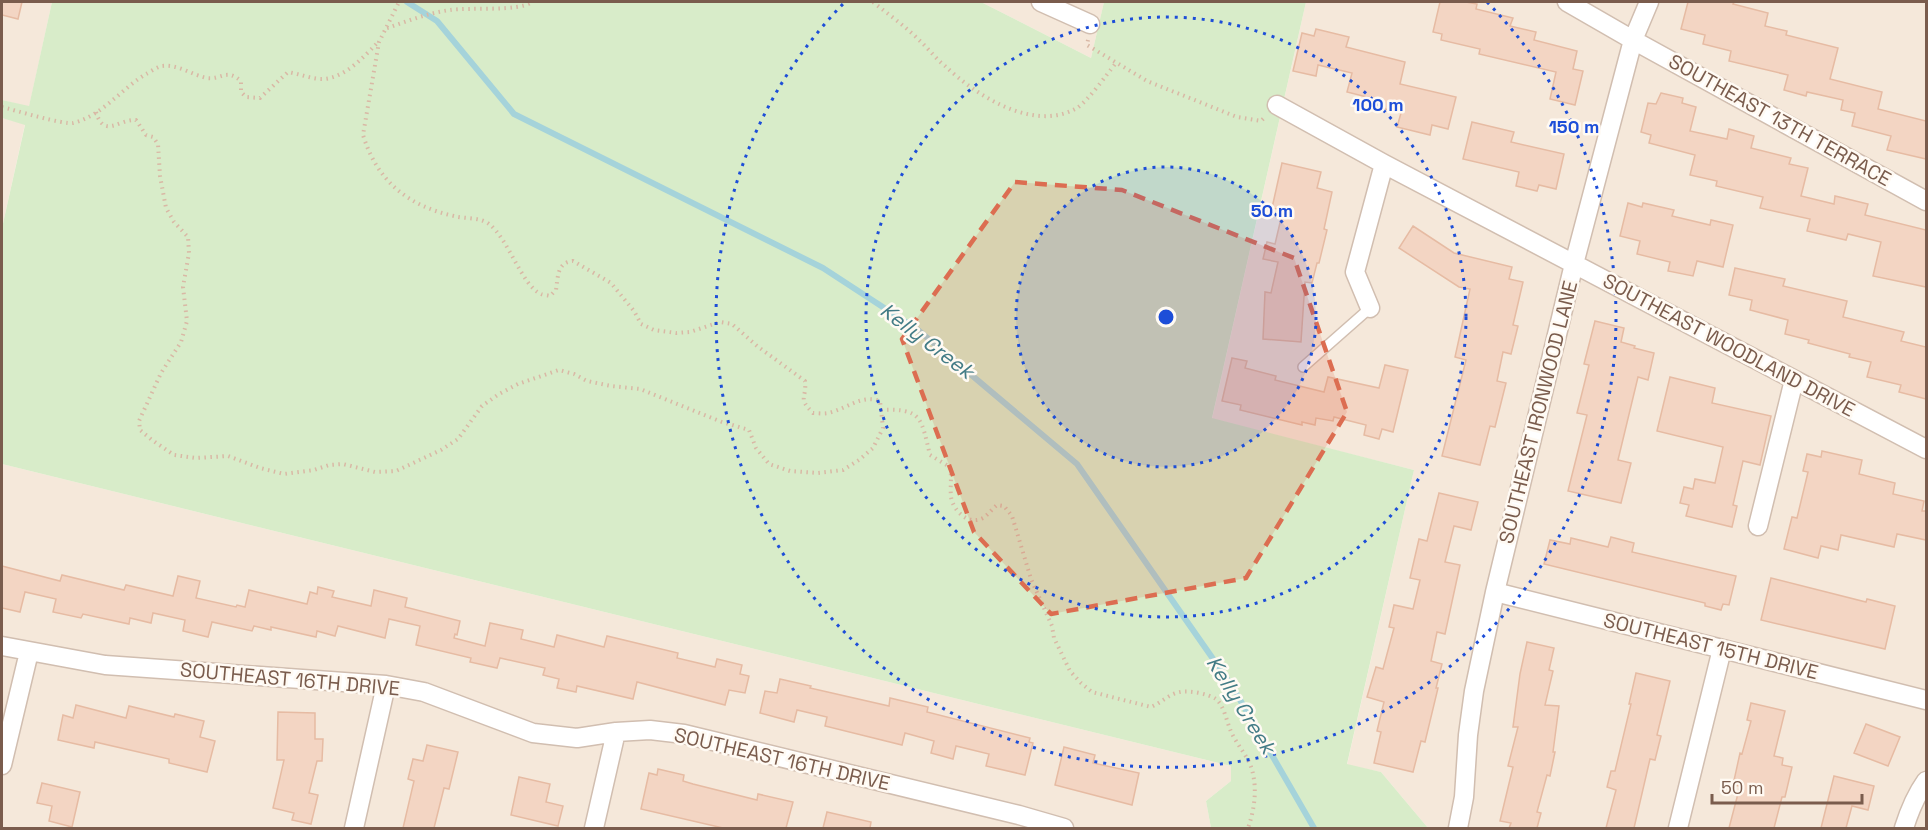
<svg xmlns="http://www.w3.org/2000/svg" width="1928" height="830" viewBox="0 0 1928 830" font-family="'Space Grotesk',sans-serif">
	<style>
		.residential { fill: #f5e8da }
		.green { fill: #d8ecc9 }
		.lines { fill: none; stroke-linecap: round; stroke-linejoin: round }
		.stream { stroke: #a5d3da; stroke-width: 6 }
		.building { fill: #f3d5c3; stroke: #e6bba3; stroke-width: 1.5 }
		.lane-casing { stroke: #d1beb0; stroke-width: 12 }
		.street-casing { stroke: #d1beb0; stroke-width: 21 }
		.path { stroke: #d9b8a5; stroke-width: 4; stroke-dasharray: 1.5 4.5; stroke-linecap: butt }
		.lane { stroke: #fff; stroke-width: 9 }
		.street { stroke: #fff; stroke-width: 18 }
		.marked { fill: #dc6d51; fill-opacity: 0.2; stroke: #dc6d51; stroke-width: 4.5; stroke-dasharray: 12 8; stroke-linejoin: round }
		.ring { fill: none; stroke: #1d4ed8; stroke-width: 3; stroke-dasharray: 3 6 }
		.labels { text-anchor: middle; stroke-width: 5; stroke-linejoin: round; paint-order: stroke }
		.street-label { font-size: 20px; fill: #7a5c4d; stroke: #fffaf3 }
		.water-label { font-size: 21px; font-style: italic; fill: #437c86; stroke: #fffaf3 }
		.centre { fill: #1d4ed8; stroke: #fffaf3; stroke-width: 3 }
		.ring-label { font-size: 18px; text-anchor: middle; font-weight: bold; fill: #1d4ed8; stroke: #fffaf3; stroke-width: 5; stroke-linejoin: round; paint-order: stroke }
	</style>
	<rect width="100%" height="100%" fill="#fdf6ec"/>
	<path class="residential" d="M2,2H52L29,107L2,100Z
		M981,2H1104L1091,58Z
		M1306,2H1926V828H1428L1381,772L1347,765L1414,470L1212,419Z
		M2,118L25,124L2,228Z
		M2,464L1231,766V781L1206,801L1211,828H2Z"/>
	<path class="green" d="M52,2H981L1091,58L1104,2H1306L1212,418L1414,470L1347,764L1381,772L1428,828H1211L1206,801L1231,781V766L2,464V228L25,125L2,118V100L29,106Z"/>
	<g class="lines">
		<path class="stream" d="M407,2L437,21L514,114L823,268L918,330L1077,464L1232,686L1314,828"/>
	</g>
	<path class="building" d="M2,2H22L18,19L2,15Z
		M1440,2H1466L1477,4L1476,9L1513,18L1510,26L1536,32L1534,40L1577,51L1573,69L1583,71L1575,105L1550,99L1556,72L1479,54L1480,49L1441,40L1442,34L1433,32Z
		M1688,2H1734L1733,4L1768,13L1765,26L1787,31L1786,35L1838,48L1830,79L1882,92L1878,109L1926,121V159L1887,150L1891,136L1852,126L1855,113L1841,110L1843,100L1807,92L1806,96L1784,90L1788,75L1729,61L1731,51L1703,44L1705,35L1681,29Z
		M1316,29L1349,37L1346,47L1405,62L1400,84L1456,97L1448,129L1432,125L1430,135L1397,127L1401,113L1369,105L1371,98L1347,92L1352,73L1318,65L1316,76L1293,71L1302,33L1314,36Z
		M1661,93L1683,98L1682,103L1696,107L1690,131L1727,139L1729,129L1754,136L1751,148L1791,158L1789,164L1808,168L1801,196L1834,204L1835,196L1868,204L1865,215L1926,230V287L1873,276L1881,242L1848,234L1846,240L1807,231L1810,219L1760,208L1763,197L1716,186L1717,181L1690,175L1695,155L1649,143L1651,135L1641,132L1648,103L1656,104Z
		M1472,122L1514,132L1511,142L1564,154L1556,189L1539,185L1537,191L1516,186L1519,172L1463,159Z
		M1282,163L1321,172L1317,188L1332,192L1324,229L1327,230L1319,263H1317L1312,283L1305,282L1301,342L1263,339L1265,292L1271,293L1278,262L1263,259L1267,242L1275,244L1283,210L1272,208Z
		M1628,203L1642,207L1643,203L1674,210L1672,216L1710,225L1711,220L1733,225L1723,267L1697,261L1693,276L1668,271L1670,262L1637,254L1640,241L1620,236Z
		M1413,226L1454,253L1512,267L1509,279L1523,282L1513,325L1518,326L1511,354L1503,352L1497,381L1506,383L1495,427L1490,426L1480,465L1442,456L1466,360L1455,357L1470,289L1459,287L1399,248Z
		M1735,268L1785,279L1783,286L1847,301L1843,317L1904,332L1901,341L1926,347V399L1899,392L1901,385L1867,377L1871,362L1849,357L1850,354L1808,343L1809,340L1785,334L1788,320L1750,310L1752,300L1729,295Z
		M1595,321L1624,328L1621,342L1635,346L1634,348L1654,353L1648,380L1638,377L1618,460L1631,463L1621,503L1568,491L1587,415L1577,413L1589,365L1584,364Z
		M1232,358L1247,361L1245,368L1276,376L1275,380L1324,392L1328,377L1379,388L1385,365L1408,370L1393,432L1382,429L1379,439L1364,435L1366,425L1334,417L1333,421L1316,418L1315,425L1302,422V425L1240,410L1241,405L1222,401Z
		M1670,377L1715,388L1712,403L1771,416L1760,465L1743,461L1733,505L1737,506L1732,527L1686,516L1689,505L1680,503L1684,487L1693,489L1695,479L1715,483L1723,447L1657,431Z
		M1822,451L1862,460L1859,474L1895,483L1893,494L1924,501L1922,511H1926V540L1897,534L1894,547L1841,535L1838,550L1821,546L1818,558L1784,549L1792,517L1797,518L1808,472L1803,471L1807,454L1821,457Z
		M1439,493L1478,502L1471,530L1454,526L1445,562L1460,565L1445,634L1437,632L1431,661L1442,664L1436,688H1438L1425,742L1421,741L1413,772L1374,763L1381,732L1377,731L1384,702L1367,697L1376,667L1383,669L1394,628L1389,627L1394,605L1413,609L1420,580L1410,578L1419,539L1427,541Z
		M1611,537L1634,543L1632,552L1736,576L1729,605L1723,604L1721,610L1705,606V603L1544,564L1550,540L1570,544L1571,538L1608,547Z
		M2,566L60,581L62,575L124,590L126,585L173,596L178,576L200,581L196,598L236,607L237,605L245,607L249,590L307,604L310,592L317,594L318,587L334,591L332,597L371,606L374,590L407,598L405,607L460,621L457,635L455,634L454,638L485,646L490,623L523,630L521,639L554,647L557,635L604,647L607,636L678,653L677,658L715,667L717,659L742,665L740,674L749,676L745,693L729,690L725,705L637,682L633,699L577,686L576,692L557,688L559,679L543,675L545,668L500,658L497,668L470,662L471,658L416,645L420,626L389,619L385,638L338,626L335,636L317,631L316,637L271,627V630L254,626L252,631L212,622L208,637L183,631L185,620L153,613L151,623L130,618L129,624L83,614L81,618L53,612L56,599L25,592L20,612L2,608Z
		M1771,578L1866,602L1867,599L1895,606L1885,649L1761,620Z
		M1527,642L1554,648L1549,670L1553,671L1545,705L1559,706L1553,752H1555L1550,776L1547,775L1537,812L1541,813L1537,828H1509L1511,823L1500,821L1513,767L1508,766L1518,727H1513L1520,674Z
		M1636,673L1670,681L1657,735L1661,736L1655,760L1650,759L1634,828H1606L1616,790L1607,787L1611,771H1615L1631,704H1629Z
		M780,679L811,686L810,688L889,706L890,698L928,707L927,712L1030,738L1029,742L1033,743L1025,775L986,766L989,754L956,746L953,759L931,753L934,741L905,733L902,745L825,726L827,717L797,710L794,722L760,713L765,691L777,693Z
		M1751,703L1785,711L1774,756L1783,758L1782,765L1792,767L1785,797H1782L1774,828H1729L1740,786L1733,785L1740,753L1742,754L1751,721L1747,720Z
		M76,705L126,718L129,706L174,717L175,714L204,721L200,737L215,741L207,772L169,763V759L95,742L94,748L58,740L63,715L73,718Z
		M278,712L315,713V739H323L322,761H317L309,793L318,795L311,824L292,820L294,813L273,808L284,760H277Z
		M1866,724L1900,737L1888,766L1854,753Z
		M427,745L458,752L449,789L444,788L434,828H403L414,781L408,779L413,759L423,761Z
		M1064,747L1095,755L1093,763L1139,773L1132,805L1055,785Z
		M658,769L684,775L683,781L693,784L757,800L758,794L793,802L786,828H723L641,809L649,773L657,775Z
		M1834,776L1874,786L1868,810L1852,806L1846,828H1821Z
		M519,777L550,784L546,802L563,806L558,826L511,815Z
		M42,783L80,792L72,827L49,821L52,806L37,803Z
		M827,812L871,822L870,828H823Z"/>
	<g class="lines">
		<defs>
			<path id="lane" d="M1303,367L1370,308"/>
			<path id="street" d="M1041,2L1090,24
				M1567,2L1633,40L1926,201
				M1277,105L1384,164L1926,449
				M1370,308L1355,272L1384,164
				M1758,526L1794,380
				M1495,592L1926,700
				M2,646L105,665L386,685L424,692L533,733L577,738L616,732L650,730L684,734L1019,815L1064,828
				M2,765L29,652
				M354,828L386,685
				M594,828L616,732
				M1458,828L1464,797L1468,735L1474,691L1495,592L1574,264L1633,40L1649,2
				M1678,828L1722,649
				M1904,828C1909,812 1916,795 1926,781"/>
		</defs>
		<use href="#lane" class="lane-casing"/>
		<use href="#street" class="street-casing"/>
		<path class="path" d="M873,2C888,14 905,26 919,40C928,48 935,58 945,66C976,95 1033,133 1077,108C1088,101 1107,74 1116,63
			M387,28C408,21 428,13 450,10C471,7 518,12 532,2
			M1088,40L1087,45L1147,81L1237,117L1261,121L1265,117
			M2,107C14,110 64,125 73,123C102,116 121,89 146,74C150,72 157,67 162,66C178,64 192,75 207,78C221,80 226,68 241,81V92L246,97L260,98L288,72C299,74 309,78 320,79C343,80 364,57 378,42
			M96,112C104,139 119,119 136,120L146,135L153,137L158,144L160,176L166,208L174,222L188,237L189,253L183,287L187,321L181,342L161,373L139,421L140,430L152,440L174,455L196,458L228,456L260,468L284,474L314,470L329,465L343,464L375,472L396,471L441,450L458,439L482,406L499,394L518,384L559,370L574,374L587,381L611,386L640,389L722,422L749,430L756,448L769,464L790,471L818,473L843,470L859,460L873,448L883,428L880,401C861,394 847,409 828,413C823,414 817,413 813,413C797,397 807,399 805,381L757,346L732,324L720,322L690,332L676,333L654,330L641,324L634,311L611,283L573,261C557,262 558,277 556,290L550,296C547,295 543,295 541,294C522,286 508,238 489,224C480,217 465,219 454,216C408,206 377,181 363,135L379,42L399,2
			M881,410C923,408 921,419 930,455L950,467C952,477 950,487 951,497C953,510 968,526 983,518C988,515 992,509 997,505L1004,506L1012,516L1031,579L1052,626L1054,638L1070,671L1081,683L1092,692L1151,707C1161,703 1169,694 1180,692C1189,690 1209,694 1216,699C1224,706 1226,719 1230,729C1236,745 1250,757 1253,774C1257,792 1254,811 1248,828"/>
		<use href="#lane" class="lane"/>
		<use href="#street" class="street"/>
	</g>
	<path class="marked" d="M1015,182L1122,190L1294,258L1347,412L1246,578L1051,614L974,532L902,339Z"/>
	<circle cx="1166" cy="317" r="150" fill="#1d4ed8" fill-opacity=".12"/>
	<g class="ring">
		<circle cx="1166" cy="317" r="150"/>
		<circle cx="1166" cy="317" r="300"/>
		<path d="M1487 2A450 450 0 1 1 845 2"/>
	</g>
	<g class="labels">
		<g class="street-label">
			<text transform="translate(1780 120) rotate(29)" y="7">SOUTHEAST 13TH TERRACE</text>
			<text transform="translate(1729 345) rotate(28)" y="7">SOUTHEAST WOODLAND DRIVE</text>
			<text transform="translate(1538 412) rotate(-76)" y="7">SOUTHEAST IRONWOOD LANE</text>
			<text transform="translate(1711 646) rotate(14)" y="7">SOUTHEAST 15TH DRIVE</text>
			<text transform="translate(290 679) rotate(5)" y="7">SOUTHEAST 16TH DRIVE</text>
			<text transform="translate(782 759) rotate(13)" y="7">SOUTHEAST 16TH DRIVE</text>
		</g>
		<g class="water-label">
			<text transform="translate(927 341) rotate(37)" y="7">Kelly Creek</text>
			<text transform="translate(1241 705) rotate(58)" y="7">Kelly Creek</text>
		</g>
	</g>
	<circle cx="1166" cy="317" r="9" class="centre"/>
	<g class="ring-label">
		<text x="1378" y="111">100 m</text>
		<text x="1574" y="133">150 m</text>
		<text x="1272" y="217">50 m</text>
	</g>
	<rect width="1928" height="830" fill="none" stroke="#7a5c4d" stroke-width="6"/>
	<path d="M1712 794v9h150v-9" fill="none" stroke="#7a5c4d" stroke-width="3"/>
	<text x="1721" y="794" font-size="18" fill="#7a5c4d" stroke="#fffaf3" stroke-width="4.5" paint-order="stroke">50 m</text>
</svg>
